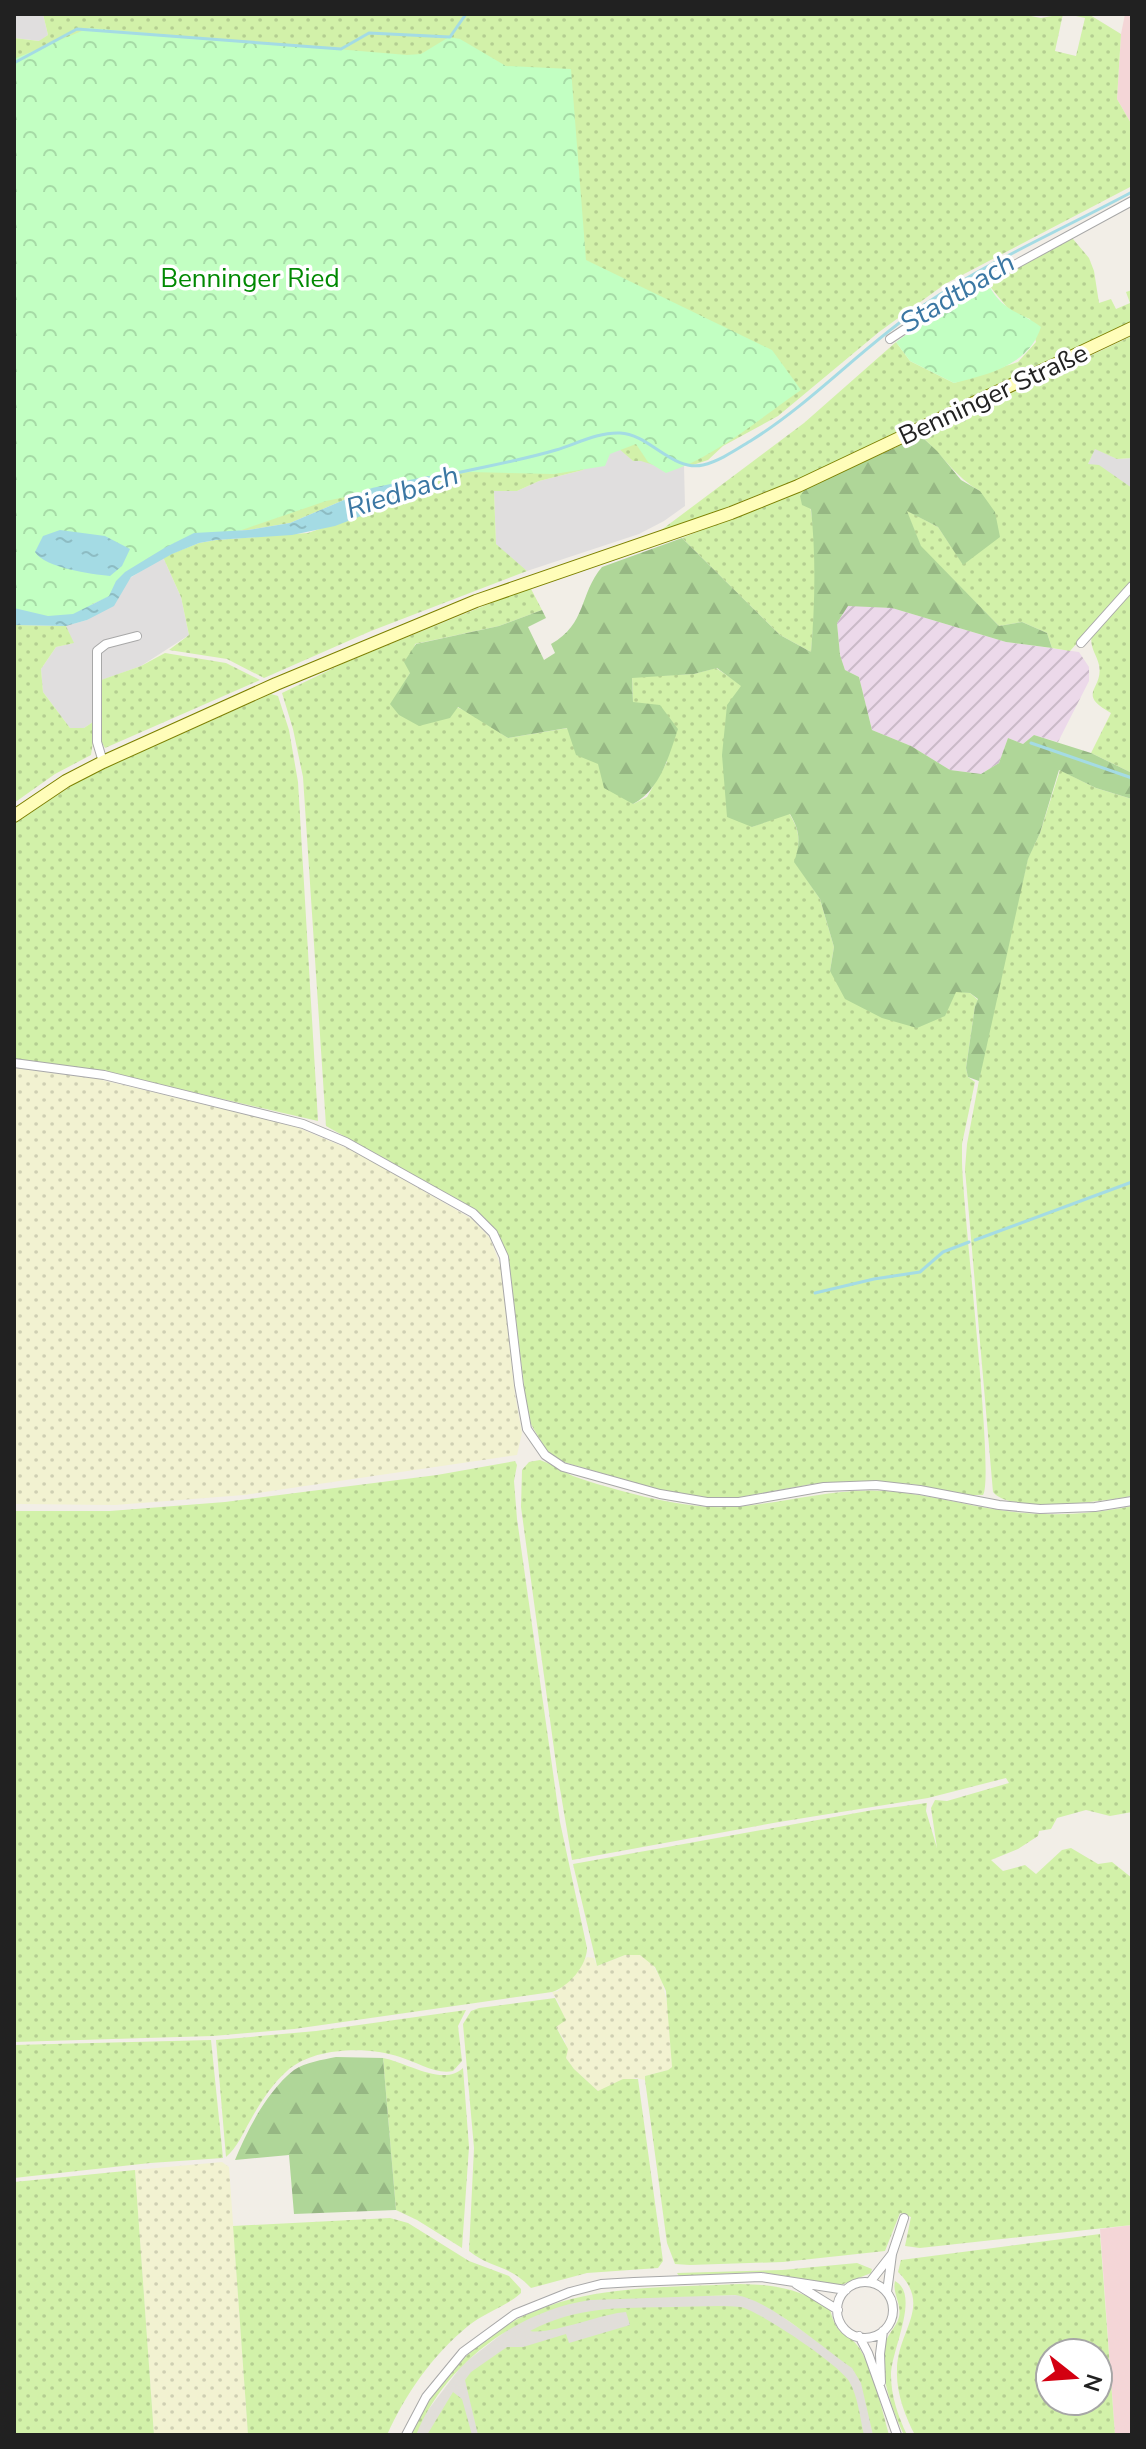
<svg xmlns="http://www.w3.org/2000/svg" width="1146" height="2449" viewBox="0 0 1146 2449" font-family="'Nunito Sans',sans-serif">
	<style>
		.residential { fill: #e0dede }
		.commercial { fill: #f4d6d7 }
		.industrial { fill: url(#industrial-furrows) }
		.airport { fill: #e1ded9 }
		.farmland { fill: url(#farmland-dots) }
		.grass { fill: url(#grass-dots); fill-rule: evenodd }
		.forest { fill: url(#forest-firs) }
		.park { fill: url(#park-crowns) }
		.water { fill: url(#water-ripples) }
		.lines { fill: none; stroke-linecap: round; stroke-linejoin: round }
		.stream { stroke: #a4dbe4; stroke-width: 3 }
		.minor-casing { stroke: #a8a8a8; stroke-width: 10 }
		.secondary-casing { stroke: #7d8100; stroke-width: 14 }
		.minor { stroke: #fff; stroke-width: 8 }
		.secondary { stroke: #fffdb9; stroke-width: 12 }
		.labels { text-anchor: middle; stroke-width: 7; stroke-linejoin: round; paint-order: stroke }
		.park-label { font-size: 26px; fill: #018902; stroke: #fff }
		.street-label { font-size: 26px; fill: #212121; stroke: #fff }
		.water-label { font-size: 28px; font-style: italic; fill: #3b77a3; stroke: #fff }
	</style>
	<defs>
		<pattern id="industrial-furrows" width="10" height="10" patternUnits="userSpaceOnUse" patternTransform="scale(2)"><rect width="10" height="10" fill="#ecd9ea"/><path d="M-1 1l2-2M0 10L10 0M9 11l2-2" fill="none" stroke="#cabac8"/></pattern>
		<pattern id="farmland-dots" width="8" height="8" patternUnits="userSpaceOnUse" patternTransform="scale(2)"><rect width="8" height="8" fill="#f2f2d1"/><path d="M2 2h.1M6 6h.1" fill="none" stroke="#cfcfb3" stroke-width="1.8" stroke-linecap="round"/></pattern>
		<pattern id="grass-dots" width="8" height="8" patternUnits="userSpaceOnUse" patternTransform="scale(2)"><rect width="8" height="8" fill="#d2f1a9"/><path d="M2 2h.1M6 6h.1" fill="none" stroke="#b4ce91" stroke-width="1.8" stroke-linecap="round"/></pattern>
		<pattern id="forest-firs" width="22" height="20" patternUnits="userSpaceOnUse" patternTransform="scale(2)"><rect width="22" height="20" fill="#afd698"/><path d="M5 1l3.5 6h-7zM16 11l3.5 6h-7z" fill="#96b783"/></pattern>
		<pattern id="park-crowns" width="20" height="18" patternUnits="userSpaceOnUse" patternTransform="scale(2)"><rect width="20" height="18" fill="#c2ffc2"/><path d="M2 6a3 3 0 1 1 6 0M12 15a3 3 0 1 1 6 0" fill="none" stroke="#a6daa6"/></pattern>
		<pattern id="water-ripples" width="26" height="14" patternUnits="userSpaceOnUse" patternTransform="scale(2)"><rect width="26" height="14" fill="#a4dbe4"/><path d="M2 4q2-2 4 0t4 0M15 11q2-2 4 0t4 0" fill="none" stroke="#8dbcc3"/></pattern>
	</defs>
	<rect width="100%" height="100%" fill="#f2eee7"/>
	<path class="residential" d="M14,14H43L48,35L40,41L14,38Z
		M619,448L633,461L641,460L663,468L684,466L685,506L664,521L639,534L527,571L504,553L496,544L494,491H517L539,481L583,470L602,450Z
		M1095,448L1117,459L1132,458V488L1088,464Z
		M163,557L181,597L189,635L141,666L102,680V705L96,720L84,728H70L43,692L41,669L56,647L73,643L66,626L87,620L118,599L127,580Z"/>
	<path class="commercial" d="M1125,14H1132V125L1117,99L1121,34Z
		M1132,2225V2435H1115L1100,2229Z"/>
	<path class="industrial" d="M848,605L892,608L1006,642L1079,652L1089,667V681L1058,742L1034,735L1023,744L1008,738L999,763L981,774L950,770L911,746L872,730L859,677L845,670L840,655L837,623Z"/>
	<path class="airport" d="M745,2295L763,2303L854,2367L861,2376L876,2435H414L425,2414L463,2364L516,2323L552,2307L590,2298Z"/>
	<path class="farmland" d="M14,1068L98,1079L292,1125L356,1152L472,1219L490,1238L501,1267L515,1394L522,1433L517,1455L244,1495L115,1505L14,1504Z
		M625,1955H640L651,1961L662,1982L668,2006L672,2067L668,2070L645,2076V2080L636,2078L598,2091L574,2069L566,2058L565,2041L556,2027L560,2005L552,1992L558,1991L587,1957L594,1958L597,1966Z
		M222,2162L229,2167L248,2435H154L135,2170Z"/>
	<path class="grass" d="M43,14H1021L1041,18L1063,14L1055,51L1076,56L1085,18L1067,14L1090,15L1121,34L1117,99L1132,125V186L945,284L879,332L778,416L723,446L708,460L693,465L663,468L641,461H633L618,448L602,450L583,470L539,481L517,491H494L496,544L527,571L371,631L264,678L227,659L169,650L189,635L181,597L163,557L199,543L216,540L308,533L408,498L372,488L290,523L248,530L206,532L125,572L109,596L72,614L14,608V38L39,41L48,35Z
		M1069,239H1073L1089,258L1094,271L1099,303L1111,299L1116,309L1130,303L1126,292L1132,290V323L806,476L715,512L660,531L804,423L896,342L910,361L954,383L1018,362L1036,342L1030,319L1010,311L988,284Z
		M1132,336V458L1117,459L1095,449L1088,464L1099,465L1132,488V581L1070,651L1052,648L1047,633L1022,622L999,626L921,547L906,510L938,527L963,564L980,491C955,477 943,455 921,436Z
		M806,488C820,541 816,598 811,652L780,635L682,538Z
		M530,587L542,610L499,626L415,644L410,673L404,683L472,714L508,738L568,728L633,804L647,797L667,762L633,702L632,677L694,674L716,668L741,685L752,827L789,813C800,831 801,842 795,862L820,899L834,947L830,971L970,993L978,1000L975,1006L966,1068L968,1077L975,1082L962,1144V1160C962,1205 995,1477 983,1495H971L912,1484L853,1481L812,1484L735,1498H698L677,1495L560,1461L547,1452L528,1419L510,1271L496,1230L472,1208L326,1126L303,777L293,729L282,693L344,663Z
		M1132,591V773L1091,753L1111,713C1075,693 1104,690 1099,665C1096,653 1089,647 1092,634Z
		M14,625L66,626L74,643L56,647L41,669L43,692L70,728H84L96,720L91,755L55,774L14,803Z
		M165,653L226,663L260,680L105,748L101,741V680L141,666Z
		M271,694L278,696L289,730L298,782L318,1121L102,1071L14,1059V824L83,778Z
		M1060,770L1096,788L1132,799V1496C1105,1501 1010,1514 993,1492L965,1169L967,1144L991,1017L1028,858L1040,833Z
		M540,1460C552,1464 562,1471 573,1476C616,1491 683,1509 728,1507C781,1505 831,1487 885,1491C919,1493 953,1502 987,1508C1035,1517 1084,1516 1132,1506V1812L1110,1816L1086,1810L1057,1818L1051,1829L1039,1831L1038,1836L1018,1849L991,1860L1003,1871L1025,1865L1036,1874L1062,1850L1071,1848L1098,1864L1112,1862L1132,1878V2225L920,2248L905,2246L911,2217L900,2213L885,2251L783,2262L690,2265L675,2264L667,2243L645,2080V2076L668,2070L672,2067L666,1991L655,1967L640,1955H625L597,1966L573,1864L873,1810L927,1803L926,1811L937,1848L931,1808L935,1800L947,1801L1009,1783L1006,1778L928,1798L779,1822L572,1860L557,1771L521,1507L522,1470L529,1462Z
		M515,1461L517,1465L514,1481L517,1519L560,1822L587,1948C587,1966 568,1987 552,1992L294,2029L213,2036L14,2042V1511H110L225,1502L437,1475Z
		M555,1998L566,2020L556,2027L568,2049L566,2058L574,2069L598,2091L623,2079H638L663,2261L658,2268L587,2273L531,2288C509,2264 491,2269 469,2251L474,2148L463,2024L471,2011L479,2008Z
		M466,2010L458,2026L462,2061L453,2071C436,2075 417,2062 400,2057C368,2046 313,2047 287,2071C272,2084 260,2103 250,2121C243,2133 237,2148 226,2157L216,2040L316,2031Z
		M211,2040L223,2158L150,2163L14,2178V2045Z
		M383,2058C406,2062 443,2087 463,2068L469,2147L462,2248L417,2220L396,2210Z
		M135,2170L154,2435H14V2182Z
		M390,2218L408,2223L469,2261L509,2276L521,2289V2293C507,2306 484,2313 468,2326C432,2356 406,2393 387,2435H248L233,2226Z
		M1100,2234L1115,2435H915C905,2416 896,2392 897,2370C897,2331 933,2306 898,2272L901,2260ZM1050,2353H1098V2401H1050Z
		M857,2263L872,2269L871,2273L841,2285L761,2272L679,2276L677,2273L782,2270Z
		M895,2281C921,2295 891,2350 891,2375C891,2396 898,2416 907,2435H904C892,2409 878,2373 885,2345C887,2334 896,2328 899,2317C902,2304 892,2293 895,2281Z
		M740,2284C778,2285 797,2288 830,2309C837,2340 849,2331 860,2349C875,2374 881,2407 889,2435H873L861,2383L852,2368C824,2349 767,2298 735,2295L590,2300C516,2311 444,2365 416,2435H411C420,2410 437,2388 455,2368C532,2282 635,2289 740,2284Z
		M741,2307C761,2312 838,2364 849,2381C858,2396 860,2418 864,2435H478L465,2380L471,2372L507,2347H523L566,2334L569,2343L630,2325L626,2312C600,2314 551,2335 530,2331C578,2306 619,2308 672,2307C695,2307 719,2305 741,2307Z
		M453,2392L462,2399L472,2435H427Z"/>
	<path class="forest" d="M921,436L937,451L961,480L980,491L995,512L1000,537L963,565L938,527L907,511L921,546L999,626L1022,622L1047,633L1052,648L1006,642L892,608L848,606L837,623L840,655L845,670L859,677L872,730L911,746L950,770L981,774L999,763L1008,738L1023,744L1034,735L1091,753L1132,773V799L1096,788L1059,770L1040,833L1028,859L979,1081L968,1077L966,1068L975,1006L978,999L970,993L956,992L945,1016L917,1028L882,1018L845,999L830,971L834,947L820,899L794,862C801,842 800,831 790,814L752,827L727,817L722,755L727,705L741,686L717,668L694,674L632,678L633,702L660,705L678,729C669,756 660,790 633,804L604,788L598,764L576,755L567,728L508,738L458,707L450,718L419,726L399,715L390,704L410,673L404,662L416,644L499,626L542,610L546,618L528,627L544,660L555,653L551,644C587,624 579,594 602,567L682,538L780,635L811,652C815,604 816,557 811,509L802,505L800,496L806,488Z
		M336,2057L383,2058L396,2210L294,2214L289,2155L235,2160C247,2130 268,2090 294,2070C306,2062 322,2060 336,2057Z"/>
	<path class="park" d="M89,28L407,55L421,54L449,37L460,39L506,66L571,69L586,260L772,350L801,390C759,419 715,457 666,473L648,462L636,444L610,454L605,466L554,474L470,472L422,477L407,484L326,501L236,532L181,540L146,559L111,596L92,604L93,614L75,619L14,615V59Z
		M988,284C1005,314 1017,309 1041,327C1029,365 989,374 954,383L910,361L896,342L935,314Z"/>
	<path class="water" d="M428,476H444L408,498L335,526L292,535L216,540L199,543L172,554L131,577L114,606L87,620L66,626L14,625V608L48,616L73,614L109,596L116,581L125,572L166,547L194,533L248,530L290,523L372,488Z
		M60,530L105,536L130,549L122,566L110,576C91,574 45,568 35,552L43,536Z"/>
	<g class="lines">
		<path class="stream" d="M14,63L77,29L341,49L369,33L450,37L466,14
			M443,476C481,467 519,461 556,450C576,444 598,432 620,433C649,434 673,472 703,465C720,461 737,449 752,440C814,401 863,346 924,305C989,261 1063,229 1132,192
			M1031,743L1132,778
			M975,1240L1132,1182
			M815,1293L874,1279L920,1272L943,1252L969,1242"/>
		<defs>
			<path id="minor" d="M890,339L941,305L1132,201
				M1081,643L1132,586
				M103,762L97,742V651L106,644L137,636
				M14,1063L104,1075L303,1124L346,1142L473,1213L493,1233L504,1257L519,1385L527,1429L545,1455L563,1467L660,1494L707,1502H739L824,1487L876,1485L920,1490L999,1505L1040,1509L1095,1507L1132,1501
				M870,2282L892,2254
				M837 2310a28 28 0 1 1 56 0a28 28 0 1 1-56 0Z
				M796,2284L838,2310
				M887,2292L892,2254L904,2218
				M859,2336L868,2353L897,2435
				M881,2382L880,2354L883,2331
				M406,2435L426,2397L463,2352L515,2314L570,2292L601,2284L634,2282L761,2277L846,2290"/>
			<path id="secondary" d="M14,816L66,781L103,762L276,684L476,601L731,513L798,486L1132,328"/>
		</defs>
		<use href="#minor" class="minor-casing"/>
		<use href="#secondary" class="secondary-casing"/>
		<use href="#minor" class="minor"/>
		<use href="#secondary" class="secondary"/>
	</g>
	<g class="labels">
		<g class="park-label">
			<text x="250" y="287">Benninger Ried</text>
		</g>
		<g class="street-label">
			<text transform="translate(993 394) rotate(-25)" y="9">Benninger Straße</text>
		</g>
		<g class="water-label">
			<text transform="translate(957 292) rotate(-31)" y="10">Stadtbach</text>
			<text transform="translate(402 491) rotate(-18)" y="10">Riedbach</text>
		</g>
	</g>
	<rect width="1146" height="2449" fill="none" stroke="#212121" stroke-width="32"/>
	<g transform="translate(1074 2377) rotate(107)"><circle r="38" fill="#ffffff" stroke="#a6a6a6" stroke-width="2"/>
	<path d="M0-6L14 30L0 20L-14 30Z" fill="#d30011"/>
	<text y="-12" font-size="22" font-weight="bold" text-anchor="middle" fill="#212121">N</text>
	</g>
</svg>
